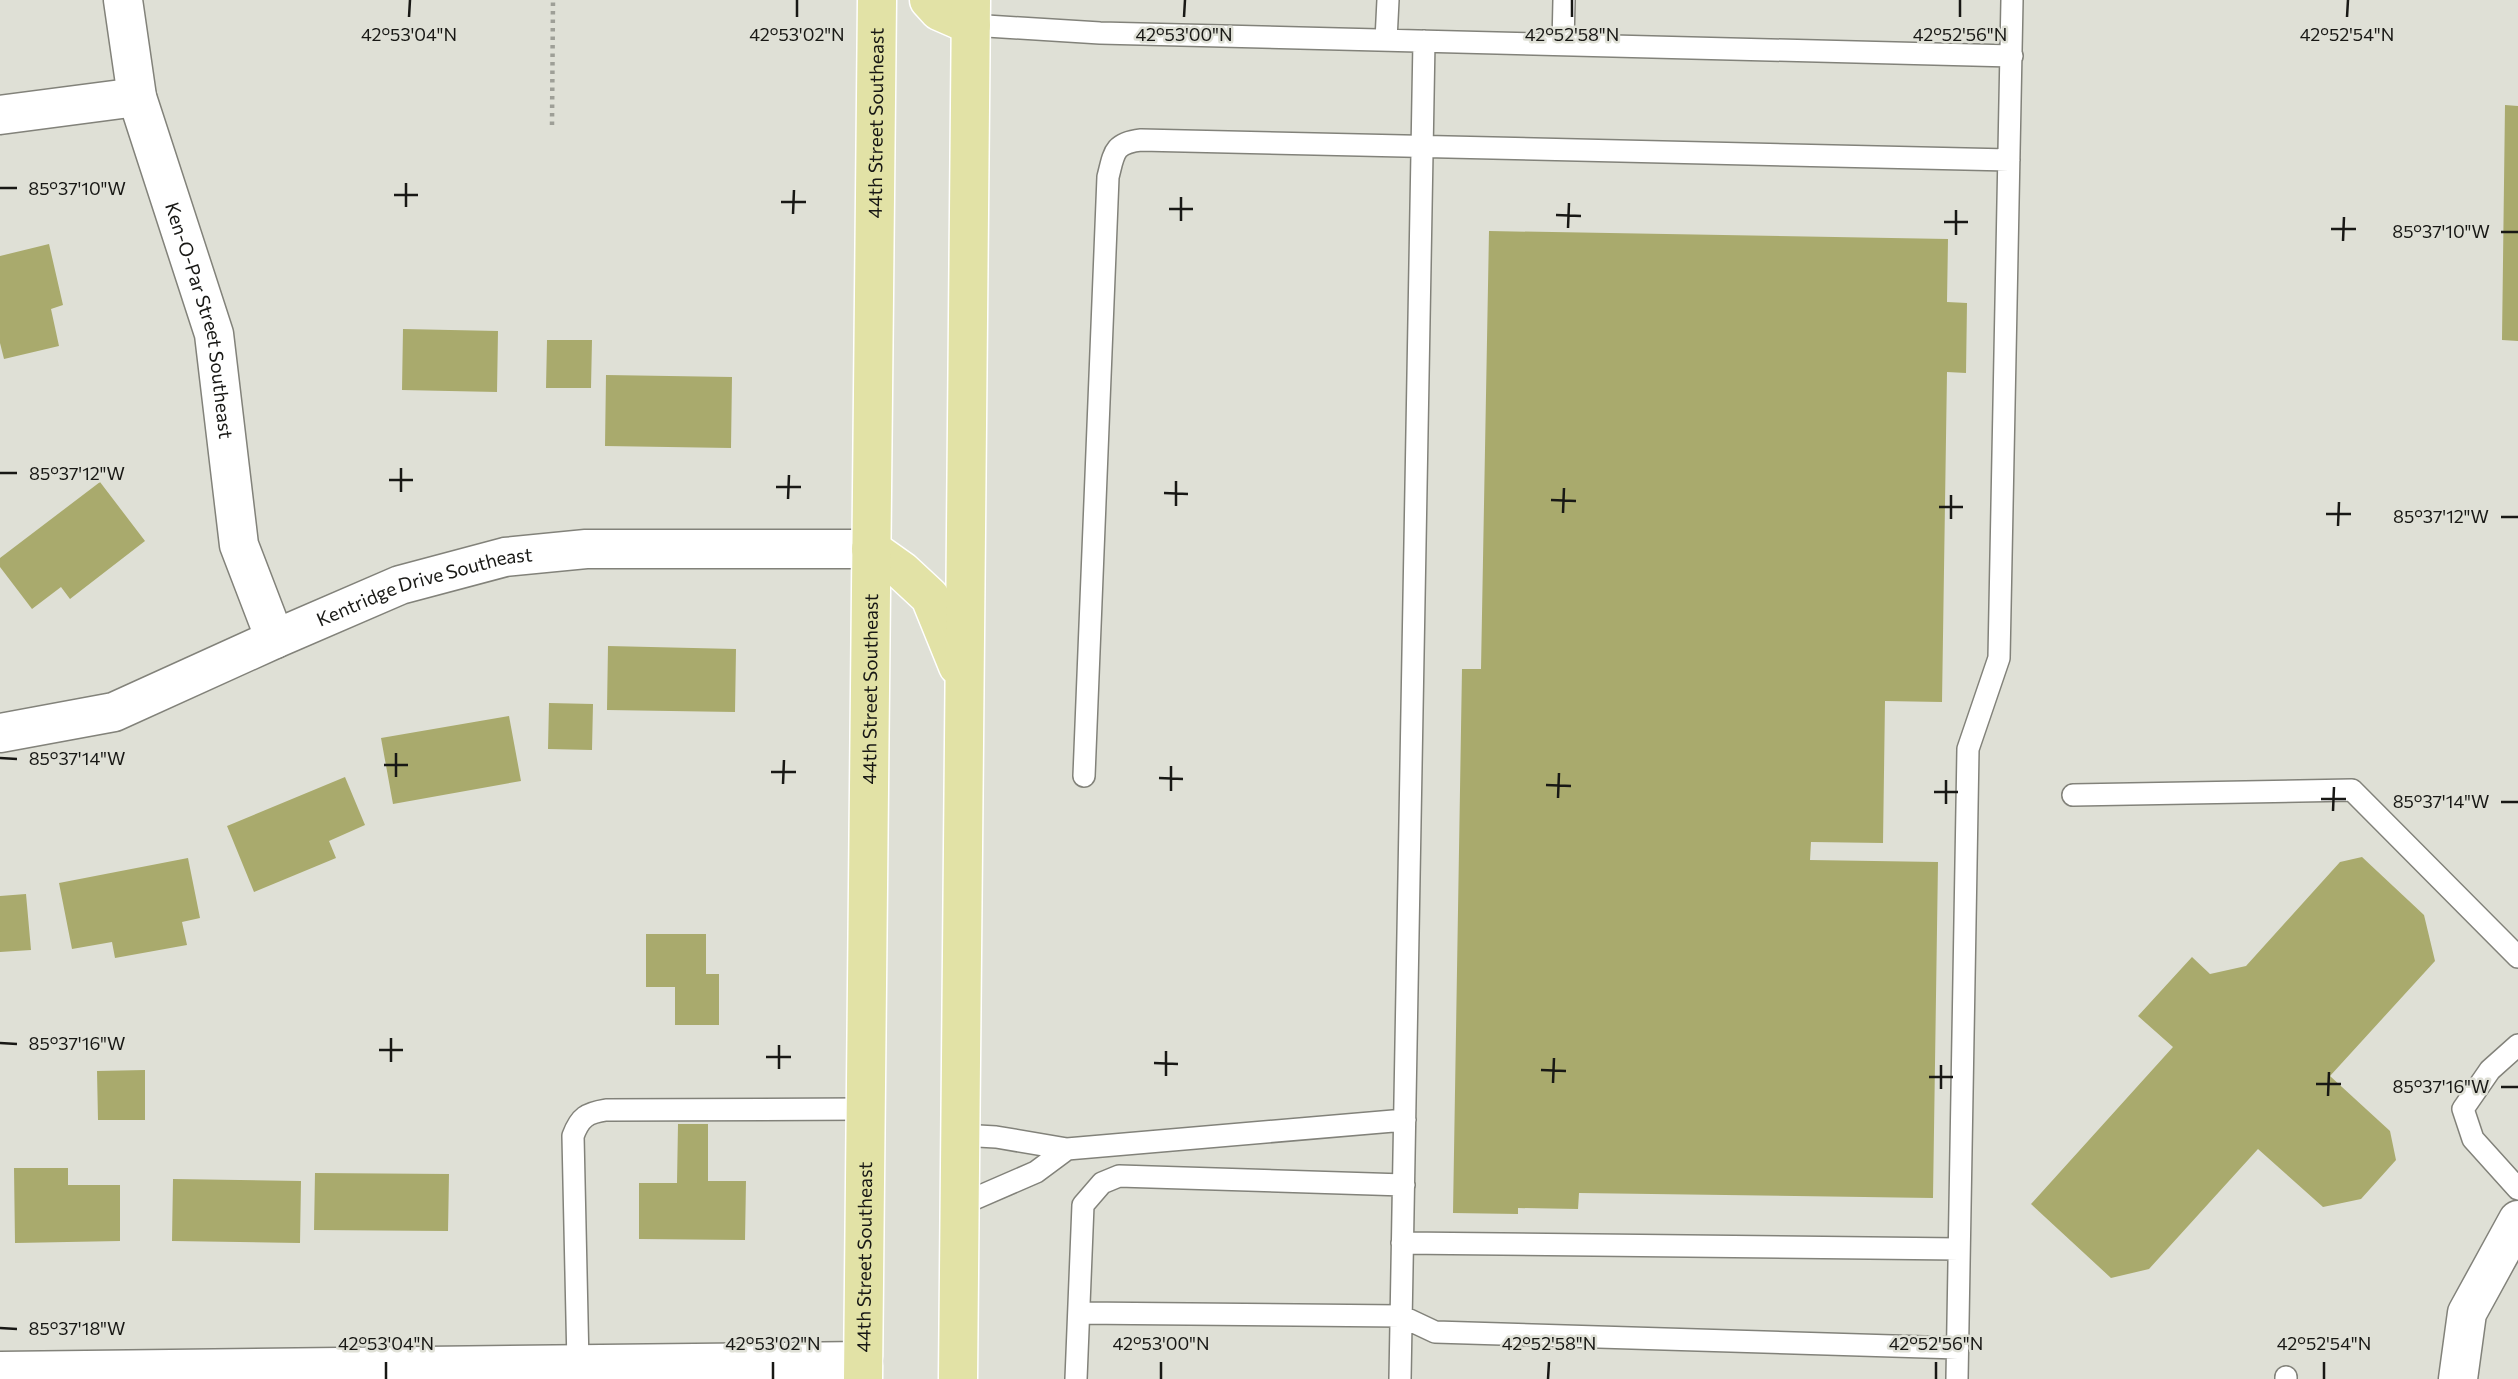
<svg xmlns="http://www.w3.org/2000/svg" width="2518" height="1379" viewBox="0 0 2518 1379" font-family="Commissioner,sans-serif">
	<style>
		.building { fill: #a9aa6d }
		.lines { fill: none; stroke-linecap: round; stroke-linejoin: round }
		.lane-casing { stroke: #82827a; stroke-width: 24 }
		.street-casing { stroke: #82827a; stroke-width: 41 }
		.primary-casing { stroke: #fff; stroke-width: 41 }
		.path { stroke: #9e9f97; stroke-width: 4.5; stroke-dasharray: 3.5 5; stroke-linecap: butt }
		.lane { stroke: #fff; stroke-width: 21 }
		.street { stroke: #fff; stroke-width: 38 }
		.primary { stroke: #e2e2a6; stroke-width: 38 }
		.ticks { fill: none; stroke: #181815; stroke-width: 2.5 }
		.labels { text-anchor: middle; stroke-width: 5; stroke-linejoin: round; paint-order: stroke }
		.street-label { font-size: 19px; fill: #181815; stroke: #dfe0d6 }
		.ticks-label { font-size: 18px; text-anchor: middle; fill: #181815; stroke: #dfe0d6; stroke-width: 5; stroke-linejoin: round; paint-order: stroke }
	</style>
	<rect width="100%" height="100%" fill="#dfe0d6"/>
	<path class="building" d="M2505,105L2518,106V341L2502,340Z
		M1489,231L1948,239L1947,302L1967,303L1966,373L1947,372L1942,702L1885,701L1883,843L1811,842L1810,860L1938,862L1933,1198L1579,1193L1578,1209L1518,1208V1214L1453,1213L1462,669H1481Z
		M49,244L63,305L51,309L59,346L4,359L0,343V256Z
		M403,329L498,331L497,392L402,390Z
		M547,340H592L591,388H546Z
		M606,375L732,377L731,448L605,446Z
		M100,482L145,541L70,599L61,587L32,609L0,567V558Z
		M608,646L736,649L735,712L607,710Z
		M549,703L593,704L592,750L548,749Z
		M509,716L521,781L393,804L381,738Z
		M345,777L365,825L329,841L336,858L254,892L227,826Z
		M2362,857L2424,915L2435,961L2330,1076L2390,1131L2396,1160L2361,1199L2323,1207L2258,1149L2149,1269L2111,1278L2031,1204L2173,1047L2138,1016L2192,957L2210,974L2246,966L2340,862Z
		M188,858L200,918L182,922L187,945L115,958L112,942L72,949L59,883Z
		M26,894L31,950L0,952V896Z
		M646,934H706V974H719V1025H675V987H646Z
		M145,1070V1120H98L97,1071Z
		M678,1124H708V1181H746L745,1240L639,1239V1183H677Z
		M14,1168H68V1185H120V1241L15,1243Z
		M315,1173L449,1174L448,1231L314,1230Z
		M173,1179L301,1181L300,1243L172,1241Z"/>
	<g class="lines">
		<defs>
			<path id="lane" d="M971,25L1100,33L2012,56
				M1386,40L1388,0
				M1563,44L1564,0
				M1084,776L1108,177C1114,154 1113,143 1141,140L2009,160
				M2073,795L2352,790L2518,957
				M2518,1045L2490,1070L2463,1109L2473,1139L2518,1189
				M960,1135L996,1137L1067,1149L1405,1120
				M960,1205L1036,1172L1067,1149
				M1402,1243L1959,1249
				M1079,1313L1401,1316L1435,1332L1958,1348
				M578,1364L573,1136C580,1117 587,1113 606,1110L865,1109
				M1076,1379L1083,1205L1102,1183L1119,1176L1404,1185
				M1400,1379L1424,41
				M1957,1379L1968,749L1999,658L2012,0
				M2286,1379V1377"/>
			<g id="street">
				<path id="s1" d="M123,0L137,97L214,334L239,545L275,639"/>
				<path d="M0,115L137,97"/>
				<path id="s2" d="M0,733L114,712L275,639L400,585L505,557L586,549H871"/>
				<path d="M0,1371L863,1361"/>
				<path d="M2458,1379L2467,1313L2518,1220"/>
			</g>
			<g id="primary">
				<path d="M929,0L939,11L971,25"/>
				<path d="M871,549L902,571L930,597L958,666"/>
				<path id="s3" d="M863,1379L877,0"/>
				<path d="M958,1379L971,0"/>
			</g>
		</defs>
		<use href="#lane" class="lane-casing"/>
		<use href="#street" class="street-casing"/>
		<use href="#primary" class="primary-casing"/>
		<path class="path" d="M552,125L553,0"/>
		<use href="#lane" class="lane"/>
		<use href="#street" class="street"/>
		<use href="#primary" class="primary"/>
	</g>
	<path class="ticks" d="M409,17L410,0M797,17V0M1184,17L1185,0M1572,17V0M1960,17V0M2347,17L2348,0M0,188H17M394,195H418M781,202H806M406,207V183M1169,209H1193M793,214L794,190M1556,215L1581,216M1181,221V197M1944,222H1968M1568,228L1569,203M2331,229H2356M2501,232H2518M1956,235V210M2343,241L2344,217M0,473H17M389,480H413M776,487H801M401,492V468M1164,493L1188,494M788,499L789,475M1551,500L1576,501M1176,506V481M1939,507H1963M1563,513L1564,488M2326,514H2351M2501,517H2518M1951,519V495M2338,526L2339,502M0,758L17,759M384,765H408M771,772H796M396,777V753M1159,778L1183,779M783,784L784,760M1546,785L1571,786M1171,791V766M1934,792H1958M1558,798L1559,773M2321,799H2346M2501,802H2518M1946,804V780M2333,811L2334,787M0,1043L17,1044M379,1050H403M766,1057H791M391,1062V1038M1154,1063L1178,1064M779,1069V1045M1541,1070L1566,1071M1166,1076V1051M1929,1077H1953M1553,1083L1554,1058M2316,1084H2341M2501,1087H2518M1941,1089V1065M2328,1096L2329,1072M0,1328L17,1329M386,1379V1362M773,1379V1362M1161,1379V1362M1548,1379L1549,1362M1936,1379V1362M2324,1379V1362"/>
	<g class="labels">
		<g class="street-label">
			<text dy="7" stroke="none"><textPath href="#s3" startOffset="1256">44th Street Southeast</textPath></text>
			<text dy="7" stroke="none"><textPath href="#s1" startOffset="331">Ken-O-Par Street Southeast</textPath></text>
			<text dy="7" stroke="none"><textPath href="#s2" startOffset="452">Kentridge Drive Southeast</textPath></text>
			<text dy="7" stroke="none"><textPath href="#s3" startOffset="690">44th Street Southeast</textPath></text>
			<text dy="7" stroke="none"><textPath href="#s3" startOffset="122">44th Street Southeast</textPath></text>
		</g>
	</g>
	<g class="ticks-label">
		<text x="409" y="41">42°53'04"N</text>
		<text x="797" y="41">42°53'02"N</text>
		<text x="1184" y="41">42°53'00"N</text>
		<text x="1572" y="41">42°52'58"N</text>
		<text x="1960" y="41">42°52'56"N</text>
		<text x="2347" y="41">42°52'54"N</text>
		<text x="77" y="195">85°37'10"W</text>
		<text x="2441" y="238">85°37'10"W</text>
		<text x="77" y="480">85°37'12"W</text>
		<text x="2441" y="523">85°37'12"W</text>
		<text x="77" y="765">85°37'14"W</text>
		<text x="2441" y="808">85°37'14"W</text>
		<text x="77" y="1050">85°37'16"W</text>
		<text x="2441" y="1093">85°37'16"W</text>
		<text x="77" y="1335">85°37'18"W</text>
		<text x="386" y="1350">42°53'04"N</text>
		<text x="773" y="1350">42°53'02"N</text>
		<text x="1161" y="1350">42°53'00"N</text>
		<text x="1549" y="1350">42°52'58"N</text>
		<text x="1936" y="1350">42°52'56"N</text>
		<text x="2324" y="1350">42°52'54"N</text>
	</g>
</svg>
